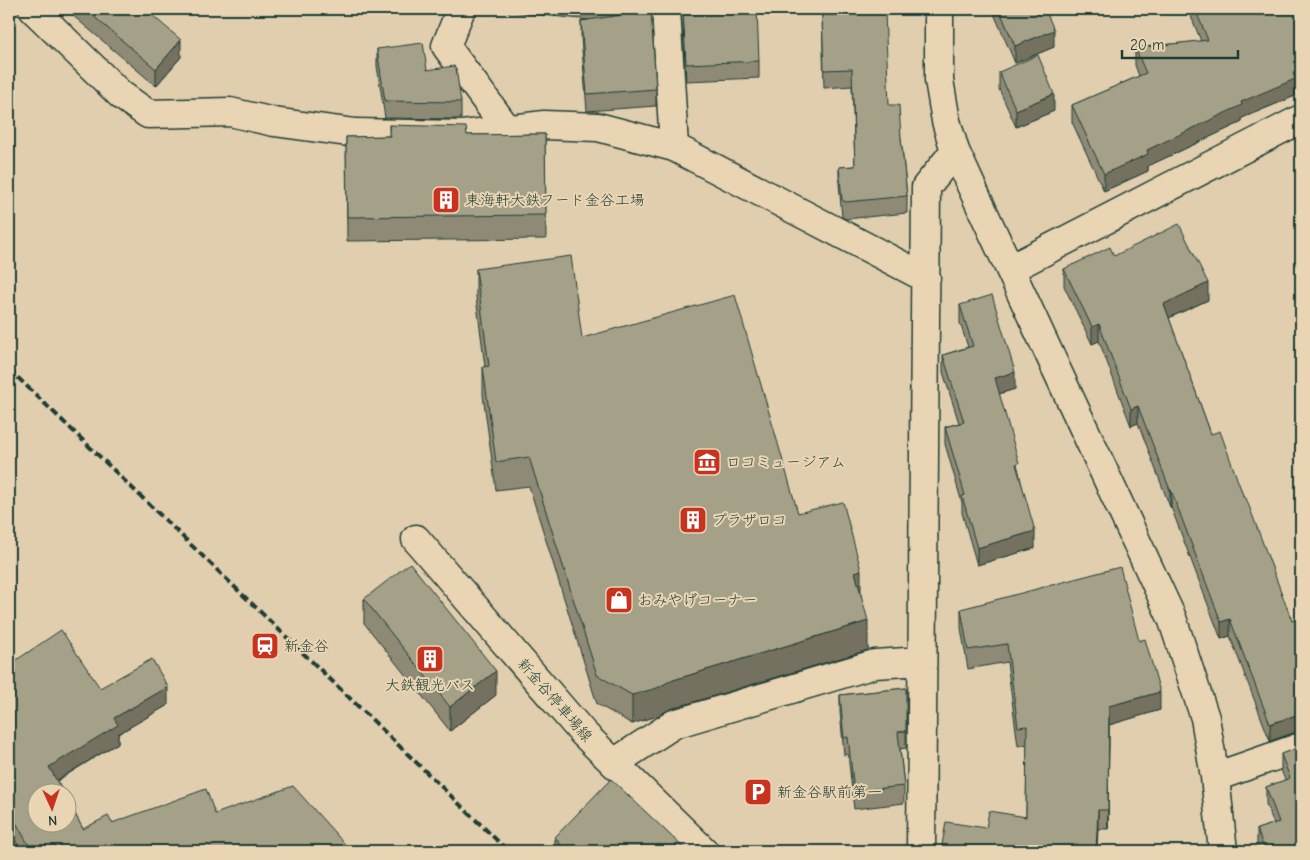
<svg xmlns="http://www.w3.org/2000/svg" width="1310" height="860" viewBox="0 0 1310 860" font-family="'Comic Neue','Klee One',sans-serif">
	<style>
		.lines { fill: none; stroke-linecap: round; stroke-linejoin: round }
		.minor-casing { stroke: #1f3d34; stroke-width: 31 }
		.major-casing { stroke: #1f3d34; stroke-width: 31 }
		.minor { stroke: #e9d4b3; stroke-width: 28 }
		.major { stroke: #e9d4b3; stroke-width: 28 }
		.rail { stroke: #1f3d34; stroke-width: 4; stroke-dasharray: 8 4; stroke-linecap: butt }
		.wall { fill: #8e8a76; stroke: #1f3d34 }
		.shaded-wall { fill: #747160; stroke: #1f3d34 }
		.building { fill: #a5a189; stroke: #1f3d34 }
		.labels { text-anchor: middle; stroke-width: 4; stroke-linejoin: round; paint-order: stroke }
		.poi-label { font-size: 15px; fill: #1f3d34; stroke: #e9d4b3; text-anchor: start }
		.street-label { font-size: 15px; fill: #1f3d34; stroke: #e9d4b3 }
	</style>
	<rect width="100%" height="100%" fill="#e1ceae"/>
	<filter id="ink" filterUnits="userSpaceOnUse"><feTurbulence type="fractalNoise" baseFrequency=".02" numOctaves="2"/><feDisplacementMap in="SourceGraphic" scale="10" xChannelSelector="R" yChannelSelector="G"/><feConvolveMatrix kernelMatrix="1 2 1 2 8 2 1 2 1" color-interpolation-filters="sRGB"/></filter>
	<g filter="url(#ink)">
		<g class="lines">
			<defs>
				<path id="minor" d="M33,9L121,95L148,114L230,112L274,122L355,133L463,135L544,125L598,127L674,147L926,278
					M461,9L446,46L507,129
					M666,9L674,147
					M939,9V80L946,121L955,151L1172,618L1205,718L1215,777L1223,851
					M1010,269L1301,119
					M614,763L674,724L875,664L922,661
					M1215,777L1301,747
					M921,851L926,187L955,151"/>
				<path id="major" d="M416,539L583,733L704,851"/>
			</defs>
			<use href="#minor" class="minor-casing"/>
			<use href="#major" class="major-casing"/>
			<use href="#minor" class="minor"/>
			<use href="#major" class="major"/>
			<path class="rail" d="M9,369L508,851"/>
		</g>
		<path class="wall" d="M65,9H145L181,57L156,86Z
			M484,9H651L656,89V106L587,111L581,38V21L590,20Z
			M683,9L759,61V78L686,81L683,26Z
			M992,9H1045L1054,47L1015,63Z
			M1188,9H1301L1295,96L1242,118V122L1148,166V171L1104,191L1072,122V105L1139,76L1135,65V48L1201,41Z
			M822,15L889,105L901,138L907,196V213L846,219L842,217L839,184V167L855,166L852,86L824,88Z
			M377,49L427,70L461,102V119L385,118L377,66Z
			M999,72L1054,111L1016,127L999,89Z
			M389,125L467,135L545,134L546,239L347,241L346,137L389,136Z
			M1114,256L1208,300L1169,318L1211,434L1244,498L1292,621L1301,617V732H1296L1270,741L1230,636L1221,639L1171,507H1170L1138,423L1131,426L1099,341L1092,344L1064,286V269Z
			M476,269L582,338L798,513L861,594L868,650L670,709L657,716L632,724L597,704L529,486L496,490L483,395V367H485L476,297Z
			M960,305L1015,389L999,394L1019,472L1035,548L977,565L962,513V503L945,444V427L959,423L943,372V355L968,347L960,323Z
			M364,599L496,695L450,731L364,623Z
			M961,609L1139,641L1160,710L1109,725L1108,829L986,828L1026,817L1027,744L1018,746L1007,662L968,669L961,628Z
			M9,665L168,705L118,734V743L57,781L83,829L112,823L215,814L351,851H21L9,828Z
			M906,688V748L900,749L904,786V803L854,809L848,754L844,755L840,712V695Z
			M1301,747V851H1258L1257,846V829L1274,824L1266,804V787L1285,780L1281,770V754Z
			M555,837L687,851L555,850Z"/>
		<path class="shaded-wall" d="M1054,30V47L1015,63V46Z
			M181,40V57L156,86V69Z
			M1301,69V87L1295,89V96L1242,118V122L1148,166V171L1104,191V174L1147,150L1241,102L1293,73Z
			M1054,94V111L1016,127V110Z
			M1208,283V300L1164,320V304Z
			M1099,324V341L1092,344V327Z
			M1015,372V389L995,395V378Z
			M1138,406V423L1131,426V409Z
			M1170,490H1171V507H1170Z
			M1035,531V548L977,565V548Z
			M861,570V598L855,572Z
			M1230,619V636L1221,639V622Z
			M868,621V650L670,709L657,716L632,724V695L670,681Z
			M496,671V695L450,731V707Z
			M168,687V705L118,734V743L49,785V767L114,718Z
			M1160,692V710L1109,725L1108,829L1109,706Z
			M1296,715V732L1270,741V724Z
			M1098,810V829L1097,851H1096Z"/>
		<path class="building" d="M85,9H145L181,40L156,69Z
			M622,9H651L656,89L587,94L581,21L622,15Z
			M683,9H757L759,61L686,64Z
			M999,9H1045L1054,30L1015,46Z
			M1195,9H1301V69L1293,73L1295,79L1241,102L1242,105L1147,150L1148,154L1104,174L1072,105L1146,73L1135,48L1208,40Z
			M885,13L889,105H899L901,138L907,196L846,202L842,200L839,167L855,166L852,69L824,70L822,15Z
			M423,43L427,70L454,66L456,68L461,102L385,101L377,49Z
			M1038,55L1054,94L1016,110L999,72Z
			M389,125L466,127L467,135L545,134L546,215L347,217L346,137L391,136Z
			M1179,224L1208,283L1164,304L1211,434L1220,431L1244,498H1246L1292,621L1301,617V715H1296L1270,724L1230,619L1221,622L1171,490H1170L1138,406L1131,409L1099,324L1092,327L1064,269L1110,247L1114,256Z
			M571,256L582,338L735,295L798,513L843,502L861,570L855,572L868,621L670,681L657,688L632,695L597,675L529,457L496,462L483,367L489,366L476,269Z
			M992,295L1015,372L995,378L1019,463L1016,464L1035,531L977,548L962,496L965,495L945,427L964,422L943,355L973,346L960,305Z
			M410,563L496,671L450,707L364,599Z
			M1120,567L1139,641L1145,639L1160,692L1109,706L1108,810H1098L1096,851H941L946,822L986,828L989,811L1026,817L1027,726L1018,727L1007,644L968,650L961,609Z
			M61,630L100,688L152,659L168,687L114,718L118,725L49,767L63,792H38V822H68V801L83,829L108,816L112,823L206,789L215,814L293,786L351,851H32L9,810V665Z
			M906,688V731L898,732L904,786L854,791L848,737L844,738L840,695Z
			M1301,747V851H1265L1257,829L1279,822L1266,787L1290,778L1281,754Z
			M611,779L687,851H554L561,845L555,837Z"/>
	</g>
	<defs>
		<symbol id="building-square" viewBox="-11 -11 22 22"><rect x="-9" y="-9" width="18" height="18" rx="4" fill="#c8321e" stroke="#e9d4b3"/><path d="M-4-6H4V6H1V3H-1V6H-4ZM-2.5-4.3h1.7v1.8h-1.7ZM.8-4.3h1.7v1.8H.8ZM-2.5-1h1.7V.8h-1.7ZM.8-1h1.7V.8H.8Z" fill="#fff"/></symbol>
		<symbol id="museum-square" viewBox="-11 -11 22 22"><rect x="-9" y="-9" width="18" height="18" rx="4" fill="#c8321e" stroke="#e9d4b3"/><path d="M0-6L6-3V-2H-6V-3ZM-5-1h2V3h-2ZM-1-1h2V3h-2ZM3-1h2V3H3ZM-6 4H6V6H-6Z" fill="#fff"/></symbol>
		<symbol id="shop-square" viewBox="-11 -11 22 22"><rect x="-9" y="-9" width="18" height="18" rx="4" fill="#c8321e" stroke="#e9d4b3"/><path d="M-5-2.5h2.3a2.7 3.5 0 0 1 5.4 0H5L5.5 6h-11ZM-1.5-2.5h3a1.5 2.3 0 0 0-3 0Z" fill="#fff"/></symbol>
		<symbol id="station-square" viewBox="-11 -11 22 22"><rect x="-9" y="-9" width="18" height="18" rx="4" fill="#c8321e" stroke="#e9d4b3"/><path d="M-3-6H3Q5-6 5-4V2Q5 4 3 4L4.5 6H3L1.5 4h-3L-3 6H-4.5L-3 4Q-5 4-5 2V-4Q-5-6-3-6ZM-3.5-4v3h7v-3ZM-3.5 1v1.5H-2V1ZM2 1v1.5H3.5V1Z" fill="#fff"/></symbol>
		<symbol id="parking-square" viewBox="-11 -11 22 22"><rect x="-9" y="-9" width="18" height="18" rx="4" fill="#c8321e" stroke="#e9d4b3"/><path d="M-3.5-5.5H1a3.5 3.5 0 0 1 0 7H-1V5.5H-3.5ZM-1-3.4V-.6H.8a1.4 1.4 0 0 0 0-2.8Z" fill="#fff"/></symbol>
	</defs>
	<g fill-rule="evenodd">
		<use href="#building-square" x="430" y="184" width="32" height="32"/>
		<use href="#museum-square" x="691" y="446" width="32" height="32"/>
		<use href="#building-square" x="677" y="504" width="32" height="32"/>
		<use href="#shop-square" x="603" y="584" width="32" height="32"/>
		<use href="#station-square" x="249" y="630" width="32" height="32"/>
		<use href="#building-square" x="414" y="643" width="32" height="32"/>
		<use href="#parking-square" x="742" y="776" width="32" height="32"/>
	</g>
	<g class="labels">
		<g class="poi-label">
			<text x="465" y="205">東海軒大鉄フード金谷工場</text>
			<text x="726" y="467">ロコミュージアム</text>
			<text x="712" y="525">プラザロコ</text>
			<text x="638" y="605">おみやげコーナー</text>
			<text x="284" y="651">新金谷</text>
			<text x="430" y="690" text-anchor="middle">大鉄観光バス</text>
			<text x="777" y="797">新金谷駅前第一</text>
		</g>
		<g class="street-label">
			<text transform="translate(555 700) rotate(49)" y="5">新金谷停車場線</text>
		</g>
	</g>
	<rect width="1310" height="860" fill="none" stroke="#e9d4b3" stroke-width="30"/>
	<rect x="15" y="15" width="1280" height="830" fill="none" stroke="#1f3d34" stroke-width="2" filter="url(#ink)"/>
	<g transform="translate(52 808) rotate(177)"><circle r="24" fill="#e9d4b3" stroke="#989880"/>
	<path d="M0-4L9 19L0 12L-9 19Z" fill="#c8321e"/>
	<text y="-8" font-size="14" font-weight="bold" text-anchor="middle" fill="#1f3d34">N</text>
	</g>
	<path d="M1122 50v8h116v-8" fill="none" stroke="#1f3d34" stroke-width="2.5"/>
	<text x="1130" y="50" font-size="15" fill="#1f3d34" stroke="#e9d4b3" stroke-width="4" paint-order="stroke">20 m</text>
</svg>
